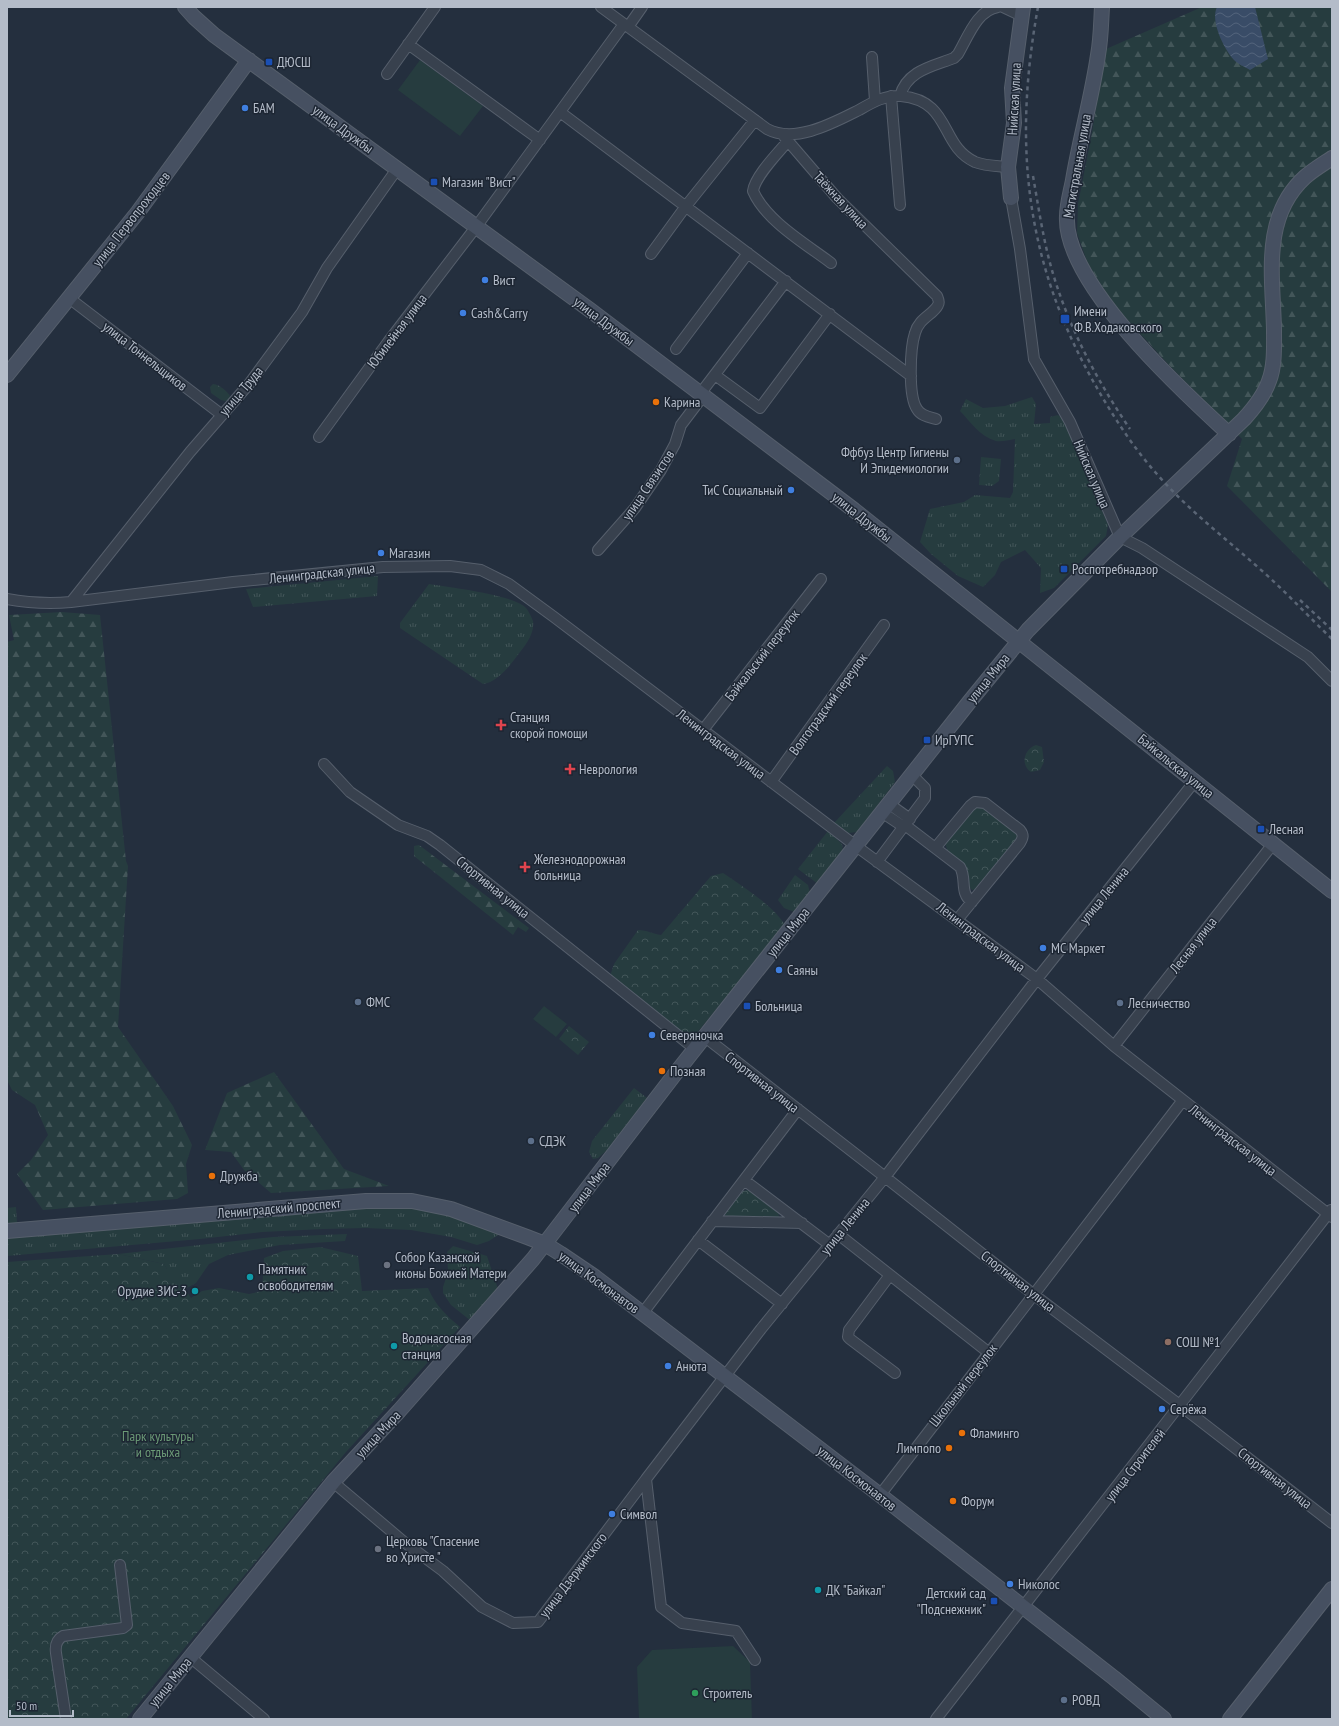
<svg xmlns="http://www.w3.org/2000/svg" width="1339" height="1726" viewBox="0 0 1339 1726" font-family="'PT Sans Narrow',sans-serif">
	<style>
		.grass { fill: url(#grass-tufts) }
		.forest { fill: url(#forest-firs) }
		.park { fill: url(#park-crowns) }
		.garden { fill: #263c3f }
		.water { fill: url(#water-waves) }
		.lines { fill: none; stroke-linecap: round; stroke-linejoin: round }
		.street-casing { stroke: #565f6c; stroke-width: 12 }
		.secondary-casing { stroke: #565f6c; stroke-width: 16 }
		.street { stroke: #38414e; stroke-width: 10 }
		.secondary { stroke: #465061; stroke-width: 14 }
		.rail { stroke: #5a6575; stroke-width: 2.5; stroke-dasharray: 4 4; stroke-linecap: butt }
		.transit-dot { fill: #1a4fb4; stroke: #1d2633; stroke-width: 1.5 }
		.shop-dot { fill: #3f7fe0; stroke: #1d2633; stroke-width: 1.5 }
		.food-dot { fill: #e8710a; stroke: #1d2633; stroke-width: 1.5 }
		.service-dot { fill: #5c6f8a; stroke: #1d2633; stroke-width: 1.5 }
		.health-dot { fill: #e0444e; stroke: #1d2633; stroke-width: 1.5 }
		.worship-dot { fill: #6b7280; stroke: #1d2633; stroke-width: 1.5 }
		.culture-dot { fill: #0f9aa8; stroke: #1d2633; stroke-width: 1.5 }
		.education-dot { fill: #8d6e63; stroke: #1d2633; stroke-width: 1.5 }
		.leisure-dot { fill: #2e9e5b; stroke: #1d2633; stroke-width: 1.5 }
		.labels { text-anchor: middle; stroke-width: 3; stroke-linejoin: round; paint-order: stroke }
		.poi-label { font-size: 14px; fill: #b4bcc9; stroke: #1d2633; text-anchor: start }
		.street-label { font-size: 14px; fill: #b4bcc9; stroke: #1d2633 }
		.park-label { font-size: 14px; fill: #6b9a76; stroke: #1d2633 }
	</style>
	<defs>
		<pattern id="grass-tufts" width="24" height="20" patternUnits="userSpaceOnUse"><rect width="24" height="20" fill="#263c3f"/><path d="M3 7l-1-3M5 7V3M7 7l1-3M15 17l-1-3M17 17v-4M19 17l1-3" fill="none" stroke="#435659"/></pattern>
		<pattern id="forest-firs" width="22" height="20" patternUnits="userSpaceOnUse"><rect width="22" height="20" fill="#263c3f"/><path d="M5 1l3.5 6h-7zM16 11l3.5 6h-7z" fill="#435659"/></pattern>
		<pattern id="park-crowns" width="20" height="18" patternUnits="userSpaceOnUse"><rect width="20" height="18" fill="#263c3f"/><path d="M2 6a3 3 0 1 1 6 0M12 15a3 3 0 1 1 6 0" fill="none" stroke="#435659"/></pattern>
		<pattern id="water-waves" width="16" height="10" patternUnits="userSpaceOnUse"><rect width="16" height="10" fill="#394c67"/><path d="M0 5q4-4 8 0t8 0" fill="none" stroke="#53647b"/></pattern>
	</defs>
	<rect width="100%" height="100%" fill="#242f3e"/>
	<path class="grass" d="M213,384C220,385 227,391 230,396L229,400L225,401L221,400L211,393L210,387Z
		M1032,397L1036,404L1034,424L1050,423V417L1058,415L1064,420L1108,525L1106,536L1054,588L1040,593L1041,568L1025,550L1001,562L995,575L983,587L958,576L931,554L920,542L930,509L964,502L975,495L1010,498L1013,492L1015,439C1009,440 1001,442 996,441C979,436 971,422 960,411L966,399L983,408L1005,406Z
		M981,457L1001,459L999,481L992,486L979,485Z
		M378,576L377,596L253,607L246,589Z
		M429,584C447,587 515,595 526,608C528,610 532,618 533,621C535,634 524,647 517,656C509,667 496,683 483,684L400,628V623Z
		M887,766L893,771L895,782L857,832L848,833L834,823Z
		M828,831L842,844L843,851L818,884L798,869Z
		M795,875L808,885L810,893L794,912L784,908L778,900Z
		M634,1088L647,1098L606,1151L598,1158L593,1159L589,1152L592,1141Z
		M16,1207L17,1223L7,1224V1208Z
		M396,1207L424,1208L462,1218L501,1233L489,1241L477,1245L451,1237L411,1230L366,1228L323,1229L262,1232L200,1239L7,1256V1237L364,1208Z
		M347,1234L345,1241L280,1245L228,1255L209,1264L196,1283L185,1289L175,1288L167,1281V1269L164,1264L118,1254L273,1237Z
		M453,1246L487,1256L498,1289L471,1321L451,1305L443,1293V1287L448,1272L447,1252Z"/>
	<path class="forest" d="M1202,7H1332V592L1227,486L1242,439L1169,365L1114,305L1088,264L1077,233L1078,204L1091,138L1106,49Z
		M62,612L100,615L126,861L128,866L118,1027L173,1106L192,1145L186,1164L188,1193L177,1199L43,1210L17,1174L31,1160L48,1135L35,1105L12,1090L7,1080V642L14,640L9,615Z
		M419,845L529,928L526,932L518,927L513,935L414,856V846Z
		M274,1072L344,1169L389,1186L271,1193L244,1170L231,1152L205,1150L227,1093Z"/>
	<path class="park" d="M1036,745L1042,747L1044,762L1040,770L1031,772C1020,765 1024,749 1036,745Z
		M984,806L1018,834V837L976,889L972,890L967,884L966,867L948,852L945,843C955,830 967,807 984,806Z
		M723,873C742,886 774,906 785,925L695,1035H685L610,976L614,964L638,930C647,930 653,934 661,935L711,876Z
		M569,1026L589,1042L578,1055L559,1039Z
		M748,1190L778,1211L779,1217L778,1219L725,1216L726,1211L743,1191Z
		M320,1247L358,1256L362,1291L428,1288C435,1305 447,1316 460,1327L346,1452L126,1719H7V1262L118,1254L164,1264L167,1269V1281L175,1288L185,1289L191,1298L202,1291L219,1288L249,1294L262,1291L264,1258L283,1251Z"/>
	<path class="garden" d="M420,60L483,106L460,136L398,90Z
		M544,1006L567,1024L556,1037L533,1019Z
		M733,1646L750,1662L752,1719H639L637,1667L652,1650Z"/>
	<path class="water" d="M1217,7H1255L1268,59L1250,70C1245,67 1238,64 1234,60C1224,49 1210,21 1217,7Z"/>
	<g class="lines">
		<defs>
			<path id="street" d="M601,7L767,129C795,144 833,123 859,110C873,102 885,95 901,96C952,101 939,145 975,162C985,166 998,166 1008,167
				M1003,7L1022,16
				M628,27L642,7
				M408,44L540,140
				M872,57L875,101
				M387,74L435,7
				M891,96L900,205
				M900,96C907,70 934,66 954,58L958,54C968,37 977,10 998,7
				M560,112L911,376
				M782,134L837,198L937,296C938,299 940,302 938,305C933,315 919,318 915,333C910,348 908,396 917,409C921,416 929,417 936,419
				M788,141C778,153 755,176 753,191C766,221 806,244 831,263
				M1011,198L1020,249L1034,359L1070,422L1120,537L1142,548L1308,657L1332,681
				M651,254L686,206L755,120
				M69,298L222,415
				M676,349L748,253
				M715,375L760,408L830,314
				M700,394L786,281
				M319,437L388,342L476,227L624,24
				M598,550L635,508L661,470L675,444L681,425L703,396
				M7,599C29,603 49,604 71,602L233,582L383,567L450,566L481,570L509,584L554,617L856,846L1037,979L1114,1046L1332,1217
				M71,602L190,452L249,384L302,312L327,268L397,169
				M703,730L821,579
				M324,764L350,792L398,825L427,836L440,845L695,1049
				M771,782L884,625
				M889,804L910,819
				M883,813L904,827
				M905,825L960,867C967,879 959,893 972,902
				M936,847L970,806L975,802L985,803L1020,830C1024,835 1023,838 1020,843L957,920
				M877,862L925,798V788L912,775
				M705,1037L885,1177L1033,1294L1181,1406L1332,1523
				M1114,1046L1273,844
				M744,1180L830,1245
				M712,1221L802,1223
				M838,1234L988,1352
				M698,1240L782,1304
				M890,1275L849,1330L848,1337L850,1339L895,1373
				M642,1314L798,1109
				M333,1482L404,1542L443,1571L482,1607L513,1623L538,1622L646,1479
				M880,1495L1183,1100
				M190,1657L264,1719
				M755,1660L736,1631L682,1623L661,1607L646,1479L761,1329L885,1177L1037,979L1195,781
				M66,1719L56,1653C55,1646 56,1640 63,1636L123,1628L127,1625L120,1565
				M936,1719L1331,1210"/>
			<path id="secondary" d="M185,7L194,17L214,35L590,310L854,510L1332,891
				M1102,7C1101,23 1101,39 1098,55C1092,97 1080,138 1073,180C1071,191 1067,204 1067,216C1063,282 1182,391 1229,434
				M1011,198L1008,167L1014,123L1012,88L1023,7
				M7,375L138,212L249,60
				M7,1231L366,1201H412L451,1209L527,1237L545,1244L561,1254L595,1277L880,1495L1114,1678L1164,1719
				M140,1719L333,1482L399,1411L533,1259L675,1074L970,701L1028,630L1120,537L1244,419C1254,408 1264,396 1269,381C1275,366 1274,346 1274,330C1273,277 1261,217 1305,177C1313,170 1323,164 1332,158
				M1230,1719L1332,1589"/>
		</defs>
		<use href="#street" class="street-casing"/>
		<use href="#secondary" class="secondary-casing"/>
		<use href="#street" class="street"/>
		<use href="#secondary" class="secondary"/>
		<path class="rail" d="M1038,7C1013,143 1025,260 1093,381C1111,413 1132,446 1156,473C1188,510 1224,537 1260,569C1285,591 1308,616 1332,639
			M1033,176C1039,210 1044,245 1054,277C1071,332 1098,382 1130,429
			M1300,600L1332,630"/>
	</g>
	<g class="transit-dot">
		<rect x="265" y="58" width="8" height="8" rx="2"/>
		<rect x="430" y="178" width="8" height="8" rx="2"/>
		<rect x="1060" y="314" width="10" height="10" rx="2"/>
		<rect x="1060" y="565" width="8" height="8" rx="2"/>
		<rect x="923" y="736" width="8" height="8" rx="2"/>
		<rect x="1257" y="825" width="8" height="8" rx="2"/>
		<rect x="743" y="1002" width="8" height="8" rx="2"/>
		<rect x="990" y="1597" width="8" height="8" rx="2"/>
	</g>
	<g class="shop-dot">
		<circle cx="245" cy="108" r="4"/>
		<circle cx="485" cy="280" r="4"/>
		<circle cx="463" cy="313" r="4"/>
		<circle cx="791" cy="490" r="4"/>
		<circle cx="381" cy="553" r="4"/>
		<circle cx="1043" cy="948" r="4"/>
		<circle cx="779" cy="970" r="4"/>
		<circle cx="652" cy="1035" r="4"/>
		<circle cx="668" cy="1366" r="4"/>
		<circle cx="1162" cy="1409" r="4"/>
		<circle cx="612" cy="1514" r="4"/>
		<circle cx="1010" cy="1584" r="4"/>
	</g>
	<g class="food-dot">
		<circle cx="656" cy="402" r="4"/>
		<circle cx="662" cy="1071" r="4"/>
		<circle cx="212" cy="1176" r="4"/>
		<circle cx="962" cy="1433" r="4"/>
		<circle cx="949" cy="1448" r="4"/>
		<circle cx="953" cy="1501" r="4"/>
	</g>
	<g class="service-dot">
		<circle cx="957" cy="460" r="4"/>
		<circle cx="358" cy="1002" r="4"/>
		<circle cx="1120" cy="1003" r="4"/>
		<circle cx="531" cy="1141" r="4"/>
		<circle cx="1064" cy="1700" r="4"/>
	</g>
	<g class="health-dot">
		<path d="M499 719h4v4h4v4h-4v4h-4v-4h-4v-4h4z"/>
		<path d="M568 763h4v4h4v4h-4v4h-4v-4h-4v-4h4z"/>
		<path d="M523 861h4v4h4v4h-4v4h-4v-4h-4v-4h4z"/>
	</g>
	<g class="worship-dot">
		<circle cx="387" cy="1265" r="4"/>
		<circle cx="378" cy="1549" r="4"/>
	</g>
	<g class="culture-dot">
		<circle cx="250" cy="1277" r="4"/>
		<circle cx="195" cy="1291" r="4"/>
		<circle cx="394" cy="1346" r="4"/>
		<circle cx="818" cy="1590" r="4"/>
	</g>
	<circle class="education-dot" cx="1168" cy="1342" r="4"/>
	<circle class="leisure-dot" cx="695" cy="1693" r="4"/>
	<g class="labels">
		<g class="poi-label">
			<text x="277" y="67">ДЮСШ</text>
			<text x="253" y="113">БАМ</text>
			<text x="442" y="187">Магазин "Вист"</text>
			<text x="493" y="285">Вист</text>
			<text x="1074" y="316">Имени<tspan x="1074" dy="16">Ф.В.Ходаковского</tspan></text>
			<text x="471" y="318">Cash&amp;Carry</text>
			<text x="664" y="407">Карина</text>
			<text x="949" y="457" text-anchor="end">Ффбуз Центр Гигиены<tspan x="949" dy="16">И Эпидемиологии</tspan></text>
			<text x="783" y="495" text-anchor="end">ТиС Социальный</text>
			<text x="389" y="558">Магазин</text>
			<text x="1072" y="574">Роспотребнадзор</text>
			<text x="510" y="722">Станция<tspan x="510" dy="16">скорой помощи</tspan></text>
			<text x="935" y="745">ИрГУПС</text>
			<text x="579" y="774">Неврология</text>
			<text x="1269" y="834">Лесная</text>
			<text x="534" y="864">Железнодорожная<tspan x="534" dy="16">больница</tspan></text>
			<text x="1051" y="953">МС Маркет</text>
			<text x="787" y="975">Саяны</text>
			<text x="366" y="1007">ФМС</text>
			<text x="1128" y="1008">Лесничество</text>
			<text x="755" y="1011">Больница</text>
			<text x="660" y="1040">Северяночка</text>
			<text x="670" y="1076">Позная</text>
			<text x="539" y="1146">СДЭК</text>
			<text x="220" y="1181">Дружба</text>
			<text x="395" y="1262">Собор Казанской<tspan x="395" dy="16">иконы Божией Матери</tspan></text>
			<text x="258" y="1274">Памятник<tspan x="258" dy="16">освободителям</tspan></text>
			<text x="187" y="1296" text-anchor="end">Орудие ЗИС-3</text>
			<text x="402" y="1343">Водонасосная<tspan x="402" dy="16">станция</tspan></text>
			<text x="1176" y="1347">СОШ №1</text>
			<text x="676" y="1371">Анюта</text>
			<text x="1170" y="1414">Серёжа</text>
			<text x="970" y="1438">Фламинго</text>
			<text x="941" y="1453" text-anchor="end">Лимпопо</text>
			<text x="961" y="1506">Форум</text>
			<text x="620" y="1519">Символ</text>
			<text x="386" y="1546">Церковь "Спасение<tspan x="386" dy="16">во Христе "</tspan></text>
			<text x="1018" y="1589">Николос</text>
			<text x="826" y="1595">ДК "Байкал"</text>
			<text x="986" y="1598" text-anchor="end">Детский сад<tspan x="986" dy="16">"Подснежник"</tspan></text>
			<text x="703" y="1698">Строитель</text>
			<text x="1072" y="1705">РОВД</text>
		</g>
		<g class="street-label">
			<text transform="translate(1014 99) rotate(-87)" y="5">Нийская улица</text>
			<text transform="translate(343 129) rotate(36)" y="5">улица Дружбы</text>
			<text transform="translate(1077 166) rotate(-80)" y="5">Магистральная улица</text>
			<text transform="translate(841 200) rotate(47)" y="5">Таёжная улица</text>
			<text transform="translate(131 219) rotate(-52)" y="5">улица Первопроходцев</text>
			<text transform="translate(604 321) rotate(37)" y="5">улица Дружбы</text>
			<text transform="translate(397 331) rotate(-53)" y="5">Юбилейная улица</text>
			<text transform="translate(145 356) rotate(38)" y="5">улица Тоннельщиков</text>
			<text transform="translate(241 391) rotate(-50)" y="5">улица Труда</text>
			<text transform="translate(1092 474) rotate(67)" y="5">Нийская улица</text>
			<text transform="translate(648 485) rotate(-56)" y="5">улица Связистов</text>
			<text transform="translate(862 517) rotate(38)" y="5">улица Дружбы</text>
			<text transform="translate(322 573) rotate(-6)" y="5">Ленинградская улица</text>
			<text transform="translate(762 655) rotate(-52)" y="5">Байкальский переулок</text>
			<text transform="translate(988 678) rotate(-51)" y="5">улица Мира</text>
			<text transform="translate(828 704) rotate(-54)" y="5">Волгоградский переулок</text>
			<text transform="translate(721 744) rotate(37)" y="5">Ленинградская улица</text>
			<text transform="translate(1176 766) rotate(39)" y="5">Байкальская улица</text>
			<text transform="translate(493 887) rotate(39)" y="5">Спортивная улица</text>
			<text transform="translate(1104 895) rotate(-51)" y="5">улица Ленина</text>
			<text transform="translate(788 932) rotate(-51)" y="5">улица Мира</text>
			<text transform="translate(981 937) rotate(37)" y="5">Ленинградская улица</text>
			<text transform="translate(1193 945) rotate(-52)" y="5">Лесная улица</text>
			<text transform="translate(762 1082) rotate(38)" y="5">Спортивная улица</text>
			<text transform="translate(1233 1140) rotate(38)" y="5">Ленинградская улица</text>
			<text transform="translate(589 1187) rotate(-53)" y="5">улица Мира</text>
			<text transform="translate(279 1208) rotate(-5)" y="5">Ленинградский проспект</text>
			<text transform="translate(845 1226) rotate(-51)" y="5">улица Ленина</text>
			<text transform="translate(1018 1281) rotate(38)" y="5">Спортивная улица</text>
			<text transform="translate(599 1282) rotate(36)" y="5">улица Космонавтов</text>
			<text transform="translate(963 1385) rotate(-52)" y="5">Школьный переулок</text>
			<text transform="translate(378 1434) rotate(-47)" y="5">улица Мира</text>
			<text transform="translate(1135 1465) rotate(-52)" y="5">улица Строителей</text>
			<text transform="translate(857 1478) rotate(38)" y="5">улица Космонавтов</text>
			<text transform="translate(1275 1478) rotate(38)" y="5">Спортивная улица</text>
			<text transform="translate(573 1575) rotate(-53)" y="5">улица Дзержинского</text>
			<text transform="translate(170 1682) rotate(-51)" y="5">улица Мира</text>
		</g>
		<g class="park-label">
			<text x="158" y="1441">Парк культуры<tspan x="158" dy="16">и отдыха</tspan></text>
		</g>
	</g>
	<rect width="1339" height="1726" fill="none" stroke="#b4bcc9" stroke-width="16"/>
	<path d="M10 1710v6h63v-6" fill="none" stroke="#b4bcc9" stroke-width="2"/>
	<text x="16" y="1710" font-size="12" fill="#b4bcc9" stroke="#1d2633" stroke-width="3" paint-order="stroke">50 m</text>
</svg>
